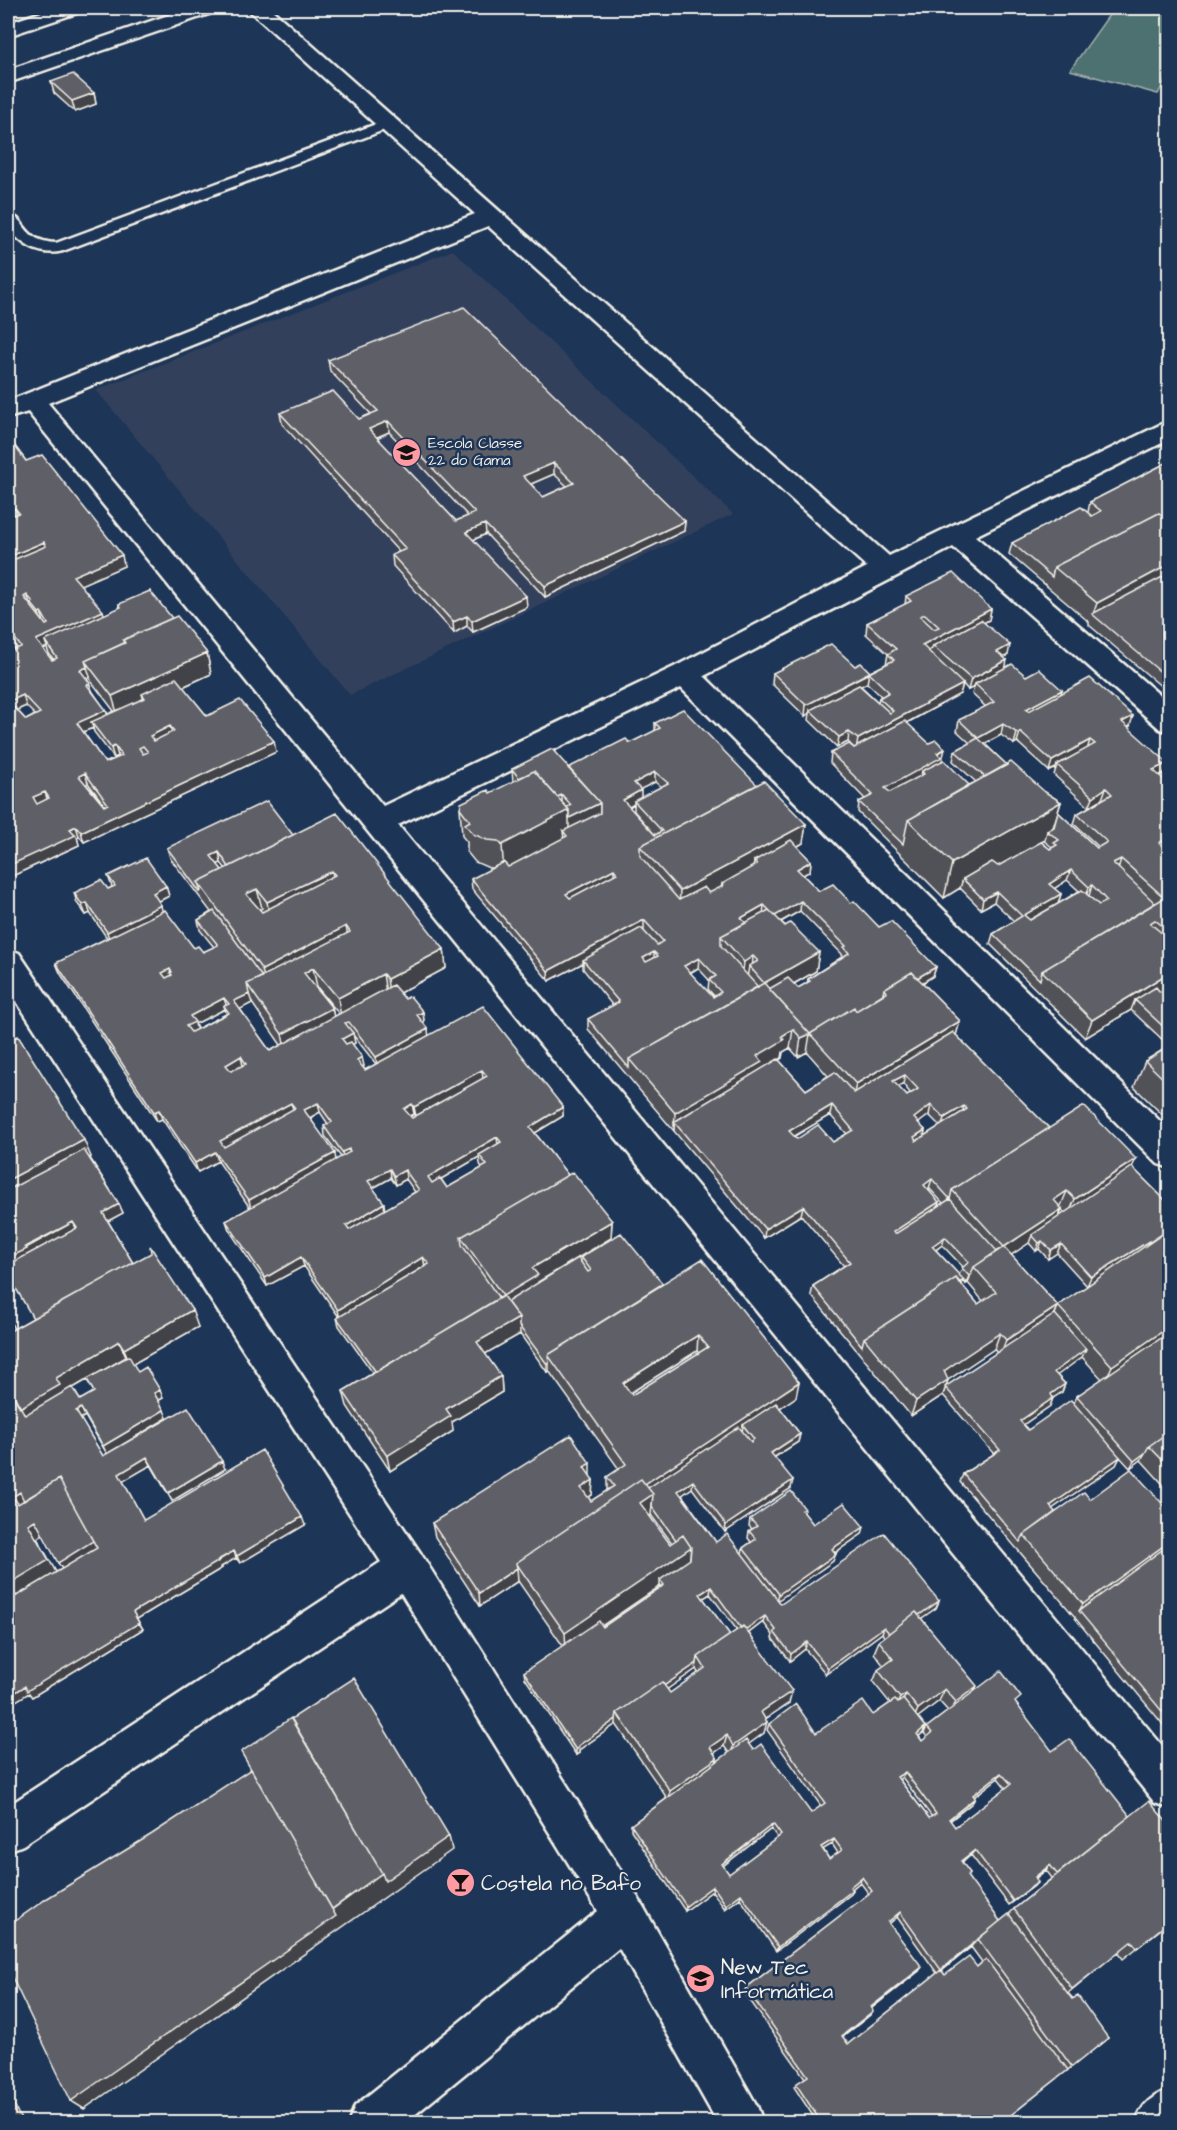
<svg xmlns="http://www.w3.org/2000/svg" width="1177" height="2130" viewBox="0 0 1177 2130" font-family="'Architects Daughter',sans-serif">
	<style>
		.built { fill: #30415c }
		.green { fill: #4e6f6f; stroke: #a1b0ac; stroke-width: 1.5 }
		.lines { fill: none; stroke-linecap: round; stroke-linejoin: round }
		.lane-casing { stroke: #f4f1e8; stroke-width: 5 }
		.street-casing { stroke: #f4f1e8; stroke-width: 5 }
		.secondary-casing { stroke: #f4f1e8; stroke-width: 5 }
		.lane { fill: #1d3557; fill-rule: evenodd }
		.street { fill: #1d3557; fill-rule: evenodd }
		.secondary { fill: #1d3557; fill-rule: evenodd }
		.wall { fill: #515159; stroke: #f4f1e8; stroke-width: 1.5; fill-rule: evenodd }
		.shaded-wall { fill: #424249; stroke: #f4f1e8; stroke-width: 1.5 }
		.building { fill: #5e5e68; stroke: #f4f1e8; stroke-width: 1.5; fill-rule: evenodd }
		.labels { text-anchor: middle; stroke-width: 5; stroke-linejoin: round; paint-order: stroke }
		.far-poi-label { font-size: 15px; fill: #f4f1e8; stroke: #1d3557; text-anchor: start }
		.near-poi-label { font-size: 21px; fill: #f4f1e8; stroke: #1d3557; text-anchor: start }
	</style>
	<rect width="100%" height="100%" fill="#1d3557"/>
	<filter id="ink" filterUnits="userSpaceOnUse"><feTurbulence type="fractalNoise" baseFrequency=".0167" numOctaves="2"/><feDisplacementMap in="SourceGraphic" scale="12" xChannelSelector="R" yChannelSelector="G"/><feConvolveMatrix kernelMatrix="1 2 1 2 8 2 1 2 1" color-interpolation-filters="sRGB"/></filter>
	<g filter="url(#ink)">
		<path class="built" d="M453,250L733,514L350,695L96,390Z"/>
		<path class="green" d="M1114,8L1169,9V73L1158,94L1070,70Z"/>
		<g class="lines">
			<defs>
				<path id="lane" d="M387,120L392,121L394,124L392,127L63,251C40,257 21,245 8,227V214C27,218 21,241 56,243Z"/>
				<path id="street" d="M248,8H270L889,556L1170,420V439L975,536L1170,704V732L1160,729L953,547L704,676L1170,1131V1168L1158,1164L681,688L398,825L1170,1755V1808L1155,1803L28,412L8,418V401L475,214L251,12ZM488,226L867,567L674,667L383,806L48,403Z
					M8,949L19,953L421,1554L640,1901L757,2106L763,2122H717L619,1948L406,2122H349L355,2106L598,1911L401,1593L23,1845L8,1851V1806L381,1562L8,988Z
					M1170,2089V2122H1136C1142,2104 1152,2096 1170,2089Z"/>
				<path id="secondary" d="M54,8H84L80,12L8,36V23Z
					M189,8H219L215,12L8,83V70Z"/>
			</defs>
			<use href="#lane" class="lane-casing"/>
			<use href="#street" class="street-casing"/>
			<use href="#secondary" class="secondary-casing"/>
			<use href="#lane" class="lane"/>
			<use href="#street" class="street"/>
			<use href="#secondary" class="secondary"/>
		</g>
		<path class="wall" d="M51,82L94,93L96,104L75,112L54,93Z
			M328,360L685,521L684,531L545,597L486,534L473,540L527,607L473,632L467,626L454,633L393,566L392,555L399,552L282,424L280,413L359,419L371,414L330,371ZM389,432L468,516L456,521L377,438ZM554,474L567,486L543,497L531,484Z
			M8,437L26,461L124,566L80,585L104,615L120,608L119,604L172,618L207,653L211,674L183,687L207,716L276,752L84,842L79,836L77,837L79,845L8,878V652L17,648L8,635ZM47,647L48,652L54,660H52L43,649ZM90,677L91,681L114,711L108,714L93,692L87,679ZM26,706L35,715L26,720L17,710ZM93,728L94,732L114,758L118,756V757L105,763L83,732ZM88,783L105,806L86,784Z
			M1170,461V694L1089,625V622L1009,554L1012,543L1088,512L1090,502Z
			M906,596L991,609L989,620L984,622L1008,655L1004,657L1005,668L1130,726L1128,727L1164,773L1159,776L1170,785V1122L1134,1087L1145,1061L1169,1046L1131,1010L1085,1038L990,944L993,934L1014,921L994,902L981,909L960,888L944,898L858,812L859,802L865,799L830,763L831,753L854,748L848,742L837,747L809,720L810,713L805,716L772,684L773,673L855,666L870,672L886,664L888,654L866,634L867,623L905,605ZM867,683L881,696L879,698L878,702L861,686ZM963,684L968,690L974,687L972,694L986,707L959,720L957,731L970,743L955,751L953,761L976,782L969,785L942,761L943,759L907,723L960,694ZM1001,735L1014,744L1017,742L1049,771L1056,768L1054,775L1089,807L1077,814L1074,824L1099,847L1097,848L1058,812L1061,802L1045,792L1007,765L985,744ZM1045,840L1044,841L1052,847L1050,849L1041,842ZM1067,880L1079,891L1058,904L1061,894L1054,889Z
			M655,723L757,785L806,824L803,843L797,847L811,861L810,871L803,875L819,891L851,903L879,927L936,967L933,976L923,983L960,1021L956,1035L1049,1128L1132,1167L1170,1205V1492L1141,1460L1130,1468L1120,1457L1116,1465L1052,1509L1055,1512L1090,1499L1168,1510L1170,1508V1733L1075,1618V1617L960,1482L963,1474L994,1454L943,1395L945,1387L997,1353L994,1349L948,1380L943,1395L911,1416L811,1295L813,1286L844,1266L801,1215L764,1238L588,1029V1019L613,1006L583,969V963L549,981L472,889L471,879L493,868H489L475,862L467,852V842L462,836L460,808L513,782L512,769L568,768L630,743L655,731ZM655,782L661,787L641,798L640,789ZM634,804V811L655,835L629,807ZM800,911L842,954V957L808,979L807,983L798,988L794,984L816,971L819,952L781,922ZM698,968L709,980L708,989L714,996L713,997L690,973ZM790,1048L798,1057L807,1052L828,1076L806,1090L779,1060L782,1058L783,1052ZM903,1084L911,1094L907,1096L898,1087ZM830,1115L847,1134L833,1142L797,1139L794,1136ZM929,1115L940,1126L924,1136L925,1130L918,1123ZM929,1188L943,1203L938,1206L928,1189ZM1062,1210L1065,1213L1059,1217ZM1029,1243L1036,1251L1039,1249L1048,1259L1057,1253L1087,1286L1096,1280L1058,1306L1055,1314L1058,1306L1011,1255ZM942,1245L963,1267L959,1275L936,1250ZM963,1281L966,1284L968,1283L983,1301L978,1304L962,1285ZM1082,1357L1102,1379L1077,1396L1074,1403L1028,1430L1023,1425L1050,1406L1053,1398L1062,1392L1065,1384L1057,1375Z
			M293,835L444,949L446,968L399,993L405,999L423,1012L424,1022L423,1023L428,1029V1036L563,1107V1116L535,1133L568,1175L612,1221L611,1238L538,1283L581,1262V1257L663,1284L796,1397L780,1408L800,1434L798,1442L775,1457L791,1488L725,1532L692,1488L682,1495L716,1542L742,1553L743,1548L751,1542L748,1538L749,1531L752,1529L749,1526L750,1519L804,1513L813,1524L862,1534L835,1553L833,1561L778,1600L781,1604L939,1601L936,1608L921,1618L974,1691L1016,1704L1170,1922L1123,1959L1118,1952L1068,1993L1108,2038L1002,2122H931L930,2121L927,2122H817L794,2087L796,2084L805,2078L744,1992L746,1988L869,1894L860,1882L852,1889L853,1890L851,1894L776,1951L740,1898L725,1909L712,1891L685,1911L631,1830V1825L667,1798L616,1724L579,1750V1753L576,1755L525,1678L524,1672L563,1646L518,1581L480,1606L435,1537L432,1523L590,1477L593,1480L592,1495L588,1497L591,1501L607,1491V1477L619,1469L549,1371L547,1372L520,1334L485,1354L501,1376L502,1392L452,1422L453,1431L390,1471L347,1406L343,1391L373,1373L339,1326L337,1318L339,1317L304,1266L267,1286L229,1230L226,1221L250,1208L218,1161L198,1172L162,1119L157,1121L60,973L56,963L107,938L90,913L86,915L77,903L74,893L108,889L112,887L108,876L166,886L169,896L158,902L162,911L194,948L203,952L214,947L200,930L198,920L211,912L170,858L167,848ZM221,863L226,869L222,870L217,864ZM316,987H317L339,1014L334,1017L332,1008ZM252,1003L281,1045L270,1051L240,1009ZM225,1009L226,1014L197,1029L195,1024ZM353,1035L376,1064L365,1070L363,1067L364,1066L352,1044L355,1043ZM320,1112L328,1124L324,1126L325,1136L341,1157L336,1160L310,1118ZM414,1114L415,1116L412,1118L410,1116ZM479,1157L480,1164L482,1168L447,1188L441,1179ZM391,1178L396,1185L406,1179L415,1192L385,1210L373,1188ZM697,1351L699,1353L632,1395L630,1393ZM651,1515L672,1543L670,1544L649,1516ZM660,1586V1588L603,1627L602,1626ZM710,1594L737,1630L730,1635L703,1598ZM763,1622L773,1635L772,1638L790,1661L805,1649L826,1674L882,1633L884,1637L879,1641L874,1653L884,1666L878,1670L873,1682L890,1703L873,1715L816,1733L769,1724L767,1730L821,1806L811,1813L753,1750L748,1744L764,1733L765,1719L789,1703L749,1633ZM696,1669L698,1673L670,1693L667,1689ZM939,1701L948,1711L927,1727L924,1733L927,1737L922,1741L919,1736L923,1733L925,1727L918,1717ZM724,1746L729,1753L716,1762L717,1758L714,1753ZM902,1777L932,1817L929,1818L899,1779ZM998,1778L1006,1788L955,1827L950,1821L972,1803L975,1798L974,1797ZM771,1829L778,1838L729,1874L723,1866ZM832,1844L838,1853L829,1859L823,1849ZM971,1855L1009,1905L1034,1886L1036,1878L1046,1870L1052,1878L1014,1909L1009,1914L1000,1921L967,1877L970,1873L962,1863ZM897,1917L937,1973L848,2044L843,2037L871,2014L872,2008L919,1971L889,1924ZM971,1947L982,1962L977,1967L945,1975L942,1971Z
			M8,1041L91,1157L90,1158L119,1204L123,1213L108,1221L133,1263L198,1327L133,1364L138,1372L163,1398L158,1401L167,1418L107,1454L85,1416L80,1419L103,1456L225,1469L172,1501L151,1465L123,1481L144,1520L305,1525L240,1563L236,1558L221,1567L222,1568L137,1619L143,1629L32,1697L29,1693L17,1596L16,1595L8,1600V1491L14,1329L33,1318L14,1285L8,1288ZM87,1380L94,1392L80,1400L73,1388ZM8,1491H9L13,1499L12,1500ZM43,1534L62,1569L56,1572L37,1538Z"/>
		<path class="shaded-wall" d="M94,93L96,104L75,112L72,101Z
			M388,421L389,432L370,440L369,429Z
			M554,463V474L524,487L523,476Z
			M15,508L19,519L8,524V512Z
			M685,521L684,531L545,597V586Z
			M485,524L486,534L466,543V532Z
			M44,542L47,553L8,569V557Z
			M122,555L124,566L76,587L73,576Z
			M1170,564V582L1093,615L1097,603Z
			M27,595L31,606L24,597Z
			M526,596L527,607L473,632L472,621Z
			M991,609L989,620L935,648L933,646L932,649L920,655L922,645Z
			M103,611L106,622L45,641L47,647L39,651L36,640Z
			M41,612L44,622L42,624L39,613Z
			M467,616V626L454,633L453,622Z
			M1010,645L1008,655L995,663L997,652Z
			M207,653L211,674L147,703L145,698L142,694L145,704L118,716L112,696Z
			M1007,660L1005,671L975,684L974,687L968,690L971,679Z
			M87,667L90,677L83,680L80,670Z
			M869,673L867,683L812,712L810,710V713L805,716L806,705Z
			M963,684L960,694L856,750L858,739Z
			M1062,690L1059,700L1024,719L1026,709Z
			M23,695L26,706L8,714V702Z
			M106,710L109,720L91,722L93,728L80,733L77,723Z
			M1133,716L1130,726L1119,733L1122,722Z
			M1003,724L1001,735L976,748L978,738Z
			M170,726L173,737L152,747L150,736Z
			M849,732L848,742L837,747L839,737Z
			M1020,732L1017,742L1014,744L1017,733Z
			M1090,740L1087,750L1057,765L1056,768L1049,771L1052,761Z
			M274,741L276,752L84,842L81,832Z
			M115,746L118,756L114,758L111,748Z
			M945,749L940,768L924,774L922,771L920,779L884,798L885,788Z
			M1168,763L1164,773L1149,781L1153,770Z
			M655,772V782L633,793L634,783Z
			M85,773L88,783L82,787L79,776Z
			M1106,788L1102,799L1089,807L1093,797Z
			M641,790V801H634V804L623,811V800Z
			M45,792L48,802L36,808L33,797Z
			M562,795V811L569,810V838L563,831L564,841L504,873L502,845L552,800Z
			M1061,802L1051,834L1047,831L1045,840L968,884L963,879L960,888L944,898L952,863Z
			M600,803V823L569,838V818Z
			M806,824L803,843L756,869L757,864L754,861L753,871L723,886L722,884L721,888L679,910L680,891Z
			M76,826L79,836L77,837L79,845L8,878V866Z
			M219,852L221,863L213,866L211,856Z
			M1121,859L1118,869L1113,863Z
			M811,861L810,871L796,879L797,869Z
			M614,869V879L567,904L566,894Z
			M1071,870L1067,880L1046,894L1049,884Z
			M332,871L335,890L271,922L267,902Z
			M1092,885L1089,896L1086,897L1089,887Z
			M166,886L169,896L155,903L153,893Z
			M257,889L262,908L251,914L246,894Z
			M997,892L994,902L981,909L983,899Z
			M1061,894L1058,904L1021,925L1024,915Z
			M801,901L800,911L773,926L774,916Z
			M87,903L90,913L86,915L82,905Z
			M161,905L163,915L110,942L107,932Z
			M764,905L763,915L740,928L741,918Z
			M644,920V930L584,962L583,960V963L549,981L548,971Z
			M346,926L349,945L266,985L262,970Z
			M444,949L446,968L390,998L387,979Z
			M654,952V961L642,968L643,958Z
			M819,952L816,971L769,998L764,983Z
			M753,956L752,970L749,966L747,978L742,980L744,962Z
			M699,958L698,968L683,976L684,966Z
			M936,967L933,976L884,1006L886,996Z
			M313,968L317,987L308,991L304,973Z
			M170,969L172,980L165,983L162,973Z
			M1170,972V986L1140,1004L1135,1000L1131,1010L1085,1038L1092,1020Z
			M383,974L386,993L341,1017L338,998Z
			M249,994L252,1003L237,1011L234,1001Z
			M224,998L227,1008L224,1006L225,1009L195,1024L197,1031L189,1035L186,1026L190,1016Z
			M332,1008L336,1027L286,1053L282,1034Z
			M423,1012L424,1022L418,1025L417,1015Z
			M960,1021L955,1039L852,1102L856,1084Z
			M428,1029L429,1039L377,1066L376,1057Z
			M793,1029L790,1048L783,1052L782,1058L674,1122V1131L675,1113L757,1056L782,1036Z
			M353,1033L355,1043L344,1049L342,1039Z
			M810,1034L807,1052L798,1057L801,1038Z
			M241,1056L243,1066L228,1074L226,1065Z
			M362,1057L364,1066L359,1069L357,1060Z
			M482,1070L483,1079L416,1116L414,1107Z
			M905,1075L903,1084L891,1091L893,1081Z
			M291,1103L294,1112L222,1150L220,1141Z
			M318,1103L320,1112L306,1120L304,1110Z
			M412,1104L414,1114L406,1118L404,1109Z
			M832,1105L830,1115L788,1140L789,1131Z
			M931,1105L929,1115L912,1128L914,1118Z
			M964,1106L962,1115L941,1128L944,1118Z
			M563,1107V1116L530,1136V1127Z
			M159,1110L162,1119L157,1121L154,1112Z
			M925,1130L923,1140L911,1147L914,1137Z
			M497,1137L498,1146L429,1186L428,1177Z
			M84,1140L91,1157L8,1201V1180Z
			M349,1149L351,1158L344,1161L342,1152Z
			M215,1152L218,1161L198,1172L195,1163Z
			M335,1153L336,1162L251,1209L249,1200Z
			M1136,1159L1128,1176L1068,1216L1075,1199Z
			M390,1169L391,1178L369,1190L368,1181Z
			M405,1170L406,1179L396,1185L394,1176Z
			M932,1179L929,1188L921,1194L924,1185Z
			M1067,1191L1060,1208L1054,1200Z
			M939,1202L937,1211L891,1240L893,1232Z
			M384,1203L385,1212L348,1234L346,1226Z
			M119,1204L123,1213L106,1222L103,1213Z
			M803,1206L801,1215L764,1238L765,1229Z
			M1062,1209L1055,1226L1032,1235L1029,1243L998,1264L1004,1247Z
			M612,1221L611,1238L538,1282V1291L508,1310L503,1296L532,1268Z
			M73,1222L77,1230L8,1268V1258Z
			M945,1237L942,1245L930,1254L932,1246Z
			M1042,1241L1039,1249L1036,1251L1039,1243Z
			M1149,1241L1145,1249L1087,1286L1091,1277Z
			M1061,1244L1057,1253L1048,1259L1051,1250Z
			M301,1257L304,1266L267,1286L265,1278Z
			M423,1257L425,1266L340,1319L338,1310Z
			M971,1274L968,1283L966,1284L969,1276Z
			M9,1276L14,1285L8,1288V1277Z
			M1058,1306L1051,1323L1000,1356L1006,1340Z
			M192,1310L198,1327L131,1365L124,1349Z
			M519,1318L520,1334L478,1358L477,1342Z
			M1170,1326V1336L1105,1382L1112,1366Z
			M1000,1333L994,1349L948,1380L943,1395L911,1416L916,1401L944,1371L961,1359Z
			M698,1335L697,1351L622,1398L623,1383Z
			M119,1341L126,1357L64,1393L29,1423L8,1384L56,1378Z
			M1086,1349L1082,1357L1051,1380L1054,1372Z
			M549,1363V1371L547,1372V1364Z
			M501,1376L502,1392L452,1422L453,1431L390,1471L387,1456L446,1409Z
			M799,1382L796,1397L747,1430L743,1425L742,1433L519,1566Z
			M1065,1384L1062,1392L1047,1402L1051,1394Z
			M160,1390L163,1398L157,1401L154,1393Z
			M1053,1398L1050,1406L1017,1429L1020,1421Z
			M81,1408L85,1416L80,1419L76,1411Z
			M164,1410L167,1418L107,1454L103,1446Z
			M800,1434L798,1442L770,1460L771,1453Z
			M1145,1453L1141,1460L1130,1468L1134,1461Z
			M147,1457L151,1465L122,1482L119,1474Z
			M1120,1457L1116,1465L1046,1513L1050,1506Z
			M222,1461L225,1469L172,1501L168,1493Z
			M590,1463V1478L584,1467Z
			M593,1480L592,1495L581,1502V1488Z
			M793,1480L791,1488L725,1532L726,1525Z
			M60,1481L101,1555L67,1576L58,1563Z
			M693,1481L692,1488L678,1498V1491Z
			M20,1492L25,1500L17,1505L12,1497Z
			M653,1494L651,1515L639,1523L640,1503Z
			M302,1517L305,1525L240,1563L237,1556Z
			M35,1520L43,1534L37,1538L57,1574L18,1598L16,1595L8,1600V1581L28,1524Z
			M864,1527L862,1534L830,1556L832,1549Z
			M1170,1541V1548L1079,1611L1083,1604Z
			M691,1547L689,1566L660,1580V1586L566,1650L565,1633Z
			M234,1551L236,1558L221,1567L222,1568L137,1619L133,1612Z
			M836,1554L833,1561L777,1601L779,1594Z
			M517,1568L518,1581L480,1606L479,1593Z
			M711,1587L710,1594L699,1601L700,1594Z
			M939,1601L936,1608L888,1642L891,1635Z
			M765,1616L763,1622L742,1638L743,1631Z
			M139,1623L143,1629L32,1697L29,1693L8,1706V1697L25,1686Z
			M884,1627L882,1633L826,1674L828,1668Z
			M807,1642L805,1649L790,1661L791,1654Z
			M697,1663L696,1669L622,1721L619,1717Z
			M977,1686L970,1698L950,1713L956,1702Z
			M945,1689L939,1701L913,1721L918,1709Z
			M792,1691L789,1703L758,1724L761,1712Z
			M906,1694L901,1705L895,1709L900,1698Z
			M616,1719V1724L579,1750V1753L576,1755V1750L578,1746Z
			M767,1722L764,1733L731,1757L733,1746Z
			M925,1727L923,1733L914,1739L917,1734Z
			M727,1735L724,1746L707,1758L710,1747Z
			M717,1758L715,1769L669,1801L670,1791Z
			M905,1772L902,1777L895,1783L897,1777Z
			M1001,1773L998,1778L970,1800L973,1795Z
			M975,1798L972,1803L945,1824L949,1819Z
			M773,1824L771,1829L720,1868L722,1864Z
			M449,1836L452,1850L84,2109L71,2101L382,1873Z
			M834,1839L832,1844L819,1852L821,1847Z
			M975,1850L971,1855L957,1866L961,1861Z
			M1050,1865L1046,1870L1031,1882L1035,1877Z
			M862,1877L860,1882L848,1892L850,1887Z
			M1038,1882L1034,1886L1009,1905L1013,1901Z
			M713,1886L712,1891L685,1911L686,1906Z
			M853,1890L851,1894L776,1951L778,1947Z
			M741,1894L740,1898L725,1909L726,1905Z
			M900,1912L897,1917L885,1927L888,1922Z
			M974,1943L971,1947L938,1974L941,1970Z
			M922,1967L919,1971L868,2011L871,2007Z
			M873,2011L871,2014L840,2039L842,2036Z
			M8,2092L22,2122H10L8,2117Z"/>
		<path class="building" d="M73,74L94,93L72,101L51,82Z
			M464,307L685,521L545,586L485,524L466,532L526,596L472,621L467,616L453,622L392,555L406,549L280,413L333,391L359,419L378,411L328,360ZM388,421L475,513L456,521L369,429ZM554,463L574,483L543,497L523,476Z
			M8,437L26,461L42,455L122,555L73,576L103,611L36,640L52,660L57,658L45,641L121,607L119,604L150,591L172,618L123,640L124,643L85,661L87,667L80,670L90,683L87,685L106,710L77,723L105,763L122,756L115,746L111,748L91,722L145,698L142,694L176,678L207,716L240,700L274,741L81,832L76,826L70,829L76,835L8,866V710L14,707L26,720L40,713L23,695L8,702V652L21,647L8,629V562L46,546L44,542L8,557V517L19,513L15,508L8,512V472L12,470L10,467L8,468ZM27,595L33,602L31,603L39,613L41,612L43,615L48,624L46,625L24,597ZM170,726L174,731L154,741L150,736ZM143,746L148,752L143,754L139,748ZM85,773L108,804L104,806L79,776ZM45,792L49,798L37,804L33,797Z
			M1170,461V521L1159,513L1054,567L1052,577L1012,543L1081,507L1092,516L1101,511L1090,502Z
			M1159,513L1170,521V564L1097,603L1054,567Z
			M953,573L991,609L922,645L963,684L858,739L849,732L839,737L810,710L859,685L890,713L893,711L879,698L889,692L869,673L894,660L888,654L896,649L867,623L911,601L906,596ZM925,614L939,627L934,629L920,616Z
			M1170,573V680L1092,614Z
			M177,616L207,653L112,696L85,661L125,643L123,640Z
			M981,620L1010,645L997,652L1007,660L971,679L933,646Z
			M831,644L855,666L861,663L870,672L806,705L773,673Z
			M1012,664L1026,676L1039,669L1062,690L1026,709L1029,711L1090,678L1133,716L1122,722L1168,763L1153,770L1170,785V848L1162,841L1159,843L1168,851H1170V898L1167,900L1121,859L1113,863L1155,903L1042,971L1040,980L993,934L1022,916L997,892L983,899L963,879L992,862L998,866L1041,842L1050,849L1057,845L1054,843L1059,840L1047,831L1054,827L1058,812L1097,848L1107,842L1077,814L1112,794L1106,788L1093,797L1057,765L1095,744L1090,740L1052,761L1020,732L1017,733L1003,724L978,738L959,720L994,702L975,684ZM1071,870L1089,887L1092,885L1107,901L1099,905L1082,890L1030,920L1024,915L1061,894L1049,884Z
			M683,709L757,785L640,846V856L679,900L704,887L709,893L723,886L722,884L757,864L754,861L791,840L811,861L797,869L819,891L833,884L851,903L854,901L879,927L891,921L936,967L917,978L912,972L884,989L883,994L856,1011L854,1007L810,1034L769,989L788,978L798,988L810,981L808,979L849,953L844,947L846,946L801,901L775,916L764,905L741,918L746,923L721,936V946L758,987L629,1059V1068L588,1019L619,1002L583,960L641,928L657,945L663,941L644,920L548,971L471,879L504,862L508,867L567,836L563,831L600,813V803L568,768L626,739L630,743L660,728L655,723ZM655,772L668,783L634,801L662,831L655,835L623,800L641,790L634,783ZM614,869L617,873L570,898L566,894ZM654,952L658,956L646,962L643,958ZM699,958L716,976L709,980L721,992L713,997L684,966Z
			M905,721L929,743L936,740L945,749L937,753L942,757L885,788L890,792L924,774L922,771L944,760L969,785L908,820L903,844L859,802L873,795L831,753L849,744L854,748Z
			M978,738L1007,765L985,777L955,751Z
			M552,749L600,803L569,818V810L567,807L571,805L562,795L557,797L534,771L519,778L512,769Z
			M1011,762L1045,792L1061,802L952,863L908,820Z
			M534,771L569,810L502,845L498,841L487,840L473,834L465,824L470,821L460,808L461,803L488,790L490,793Z
			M764,781L806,824L680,891L640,846Z
			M267,801L293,835L229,867L219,852L211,856L222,870L198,882L201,891L200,892L167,848Z
			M337,813L444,949L387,979L383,974L338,998L313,968L304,973L332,1008L282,1034L247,984L350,932L346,926L262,970L198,882ZM332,871L335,875L262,912L246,894L257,889L267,902Z
			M146,858L166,886L153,893L161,905L107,932L87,903L82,905L74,893L101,880L108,889L115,886L108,876Z
			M1164,898L1170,903V932L1155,920L1150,923L1170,940V972L1092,1020L1042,971Z
			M165,910L194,948L198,946L203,952L218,945L198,920L214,911L262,977L247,984L249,994L234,1001L270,1051L393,985L405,999L410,996L423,1012L417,1015L428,1029L376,1057L349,1022L345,1023L353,1033L342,1039L346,1044L351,1042L362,1057L357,1060L365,1070L483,1006L563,1107L530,1127L568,1175L461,1237L462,1245L499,1298L376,1372L337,1318L429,1264L423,1257L338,1310L301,1257L265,1278L226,1221L350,1152L349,1149L342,1152L324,1126L332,1122L318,1103L304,1110L335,1153L249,1200L215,1152L195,1163L159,1110L154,1112L56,963ZM170,969L172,972L170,973L172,975L166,978L162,973ZM224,998L229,1004L224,1006L229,1013L191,1032L186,1026L195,1022L190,1016ZM241,1056L246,1064L231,1071L226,1065ZM482,1070L487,1076L412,1118L404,1109L412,1104L414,1107ZM291,1103L295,1108L224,1147L220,1141ZM497,1137L501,1142L479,1155L487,1165L447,1188L440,1178L432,1183L428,1177ZM390,1169L394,1176L405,1170L419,1190L349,1230L346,1226L384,1203L368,1181Z
			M769,910L785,926L790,923L819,952L764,983L749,966L758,961L753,956L744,962L721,936Z
			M912,972L960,1021L856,1084L810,1034L854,1007L856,1011L887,992L884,989Z
			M764,983L810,1034L801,1038L793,1029L782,1036L784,1040L757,1056L762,1062L675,1113L629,1059Z
			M1170,986V1033L1135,1000L1156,987L1160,992Z
			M953,1032L1049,1128L952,1190L950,1199L997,1251L974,1267L971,1274L969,1276L962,1268L969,1262L945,1237L932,1246L964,1280L959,1283L956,1278L864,1338L862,1346L813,1286L850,1262L803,1206L765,1229L674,1122L778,1059L806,1090L835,1072L854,1093ZM905,1075L918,1089L907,1096L893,1081ZM832,1105L853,1130L833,1142L818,1125L797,1139L789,1131ZM931,1105L944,1118L964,1106L967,1109L916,1141L914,1137L925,1130L914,1118ZM932,1179L950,1199L895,1234L893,1232L939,1202L924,1185Z
			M18,1036L84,1140L8,1180V1041Z
			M1170,1046V1085L1145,1061Z
			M1084,1106L1136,1159L1075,1199L1067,1191L1054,1200L1062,1209L1004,1247L952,1190Z
			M84,1150L119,1204L103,1213L133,1263L33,1318L9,1276L8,1277V1265L77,1228L73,1222L25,1247L27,1249L8,1258V1190Z
			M1132,1167L1170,1205V1229L1150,1242L1149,1241L1091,1277L1061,1244L1051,1250L1042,1241L1039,1243L1032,1235Z
			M573,1172L612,1221L532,1268L538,1275L503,1296L461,1237Z
			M1170,1229V1326L1112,1366L1058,1306Z
			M621,1233L663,1284L548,1355L549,1363L547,1364L519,1326V1318L507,1302L578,1258L588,1272L591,1270L581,1257Z
			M150,1246L192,1310L124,1349L119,1341L56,1378L60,1385L20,1408L8,1385V1332L151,1253Z
			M1004,1247L1058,1306L1006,1340L1000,1333L961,1359L944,1371L948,1380L916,1401L864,1338L956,1278L978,1304L996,1292L974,1267Z
			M702,1259L799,1382L645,1484L641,1479L516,1563L517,1568L479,1593L432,1523L571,1435L590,1463L584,1467L593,1480L581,1488L591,1501L614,1486L607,1477L626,1464L548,1355ZM698,1335L708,1347L632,1395L623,1383Z
			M503,1296L519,1318L477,1342L501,1376L446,1409L451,1416L387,1456L343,1391Z
			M1055,1314L1086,1349L1054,1372L1065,1384L1051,1394L1053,1398L1020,1421L1028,1430L1071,1400L1120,1457L1050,1506L1055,1512L1024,1535L1020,1542L963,1474L1000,1450L945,1387Z
			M8,1317L14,1329L8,1332Z
			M1170,1332V1431L1149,1446L1145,1453L1134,1461L1077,1396Z
			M129,1356L138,1372L146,1367L160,1390L154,1393L164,1410L103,1446L81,1408L76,1411L103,1456L188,1407L222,1461L168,1493L147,1457L119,1474L144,1520L262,1450L302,1517L237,1556L234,1551L218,1560L219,1561L133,1612L139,1623L27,1691L25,1686L8,1697V1601L97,1548L59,1479L24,1501L20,1492L12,1497L8,1488V1385L25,1415L72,1387L80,1400L94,1392L87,1379Z
			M776,1403L800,1434L771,1453L793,1480L726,1525L693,1481L678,1491L716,1542L727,1534L781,1604L884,1533L939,1601L919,1615L916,1612L889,1633L884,1627L828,1668L807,1642L791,1654L774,1632L776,1630L765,1616L746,1629L743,1626L741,1628L711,1587L700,1594L730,1635L698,1657L697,1663L665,1685L662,1682L617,1713L616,1719L578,1746L579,1747L576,1750L524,1672L599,1621L603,1627L664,1585L660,1580L690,1559L691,1547L683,1535L676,1540L652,1507L653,1494L648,1488L739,1427L751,1442L754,1439L743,1425Z
			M1170,1431V1468L1149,1446Z
			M1131,1469L1170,1512V1541L1083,1604L1024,1535L1084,1492L1090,1499Z
			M59,1479L93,1541L58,1563L35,1520L28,1524L49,1560L9,1584L8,1581V1503L15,1499L18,1504Z
			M641,1479L653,1494L640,1503L670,1544L683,1535L691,1547L565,1633L516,1563Z
			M791,1491L805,1509L802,1510L813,1524L844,1503L864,1527L832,1549L836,1554L779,1594L743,1548L756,1539L749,1531L757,1526L750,1519Z
			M8,1492L11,1499L8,1501Z
			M1170,1544V1721L1079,1611Z
			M916,1612L977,1686L956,1702L945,1689L918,1709L906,1694L900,1698L878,1670L893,1659L879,1641Z
			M743,1626L792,1691L761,1712L767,1722L733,1746L727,1735L710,1747L717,1758L670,1791L617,1713L662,1682L670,1693L705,1668L698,1657Z
			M1001,1671L1021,1697L1015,1702L1052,1751L1069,1739L1130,1816L1057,1874L1050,1865L1035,1877L1038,1882L1013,1901L975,1850L961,1861L970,1873L967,1876L1000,1921L941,1970L900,1912L888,1922L922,1967L871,2007L873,2011L842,2036L848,2044L941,1970L945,1975L969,1957L977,1967L986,1959L1068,2070L1002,2122H936L933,2118L927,2122H821L796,2084L808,2076L746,1988L872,1891L862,1877L850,1887L853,1890L778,1947L741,1894L726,1905L713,1886L686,1906L631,1825L746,1740L753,1750L761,1744L811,1813L825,1803L769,1724L796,1704L816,1733L863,1701L873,1715L895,1700L898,1703L903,1699L925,1727L917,1734L922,1741L932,1733L927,1727ZM905,1772L936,1814L929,1818L897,1777ZM1001,1773L1011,1784L955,1827L949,1819L975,1798L973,1795ZM773,1824L781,1835L729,1874L722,1864ZM834,1839L842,1850L829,1859L821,1847Z
			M354,1678L449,1836L385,1881L382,1873L291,1719Z
			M291,1718L382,1873L332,1909L241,1752Z
			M251,1769L336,1916L71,2101L8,1969V1926L46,1899L152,1834Z
			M1149,1801L1170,1826V1921L1137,1948L1132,1941L1072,1989L1014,1909Z
			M1009,1914L1072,1999L1078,1996L1108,2038L1072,2067L978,1939Z"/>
	</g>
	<defs>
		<symbol id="school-disc" viewBox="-11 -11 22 22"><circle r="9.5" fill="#ff9aa2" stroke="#1d3557"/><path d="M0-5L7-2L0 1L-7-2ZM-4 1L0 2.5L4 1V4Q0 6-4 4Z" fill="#111"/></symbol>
		<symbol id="bar-disc" viewBox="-11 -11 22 22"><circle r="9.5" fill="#ff9aa2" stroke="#1d3557"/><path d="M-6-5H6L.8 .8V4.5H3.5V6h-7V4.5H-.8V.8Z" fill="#111"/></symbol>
	</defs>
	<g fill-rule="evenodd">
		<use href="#school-disc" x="390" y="436" width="33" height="33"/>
		<use href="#bar-disc" x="444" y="1866" width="33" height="33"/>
		<use href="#school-disc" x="684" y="1962" width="33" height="33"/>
	</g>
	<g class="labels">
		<g class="far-poi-label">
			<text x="428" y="448">Escola Classe<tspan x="428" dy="17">22 do Gama</tspan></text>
		</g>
		<g class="near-poi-label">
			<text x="481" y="1890">Costela no Bafo</text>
			<text x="721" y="1974">New Tec<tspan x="721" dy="24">Informática</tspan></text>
		</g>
	</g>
	<rect width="1177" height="2130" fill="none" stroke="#1d3557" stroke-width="30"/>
	<rect x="15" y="15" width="1147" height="2100" fill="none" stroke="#f4f1e8" stroke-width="2" filter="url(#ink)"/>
</svg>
